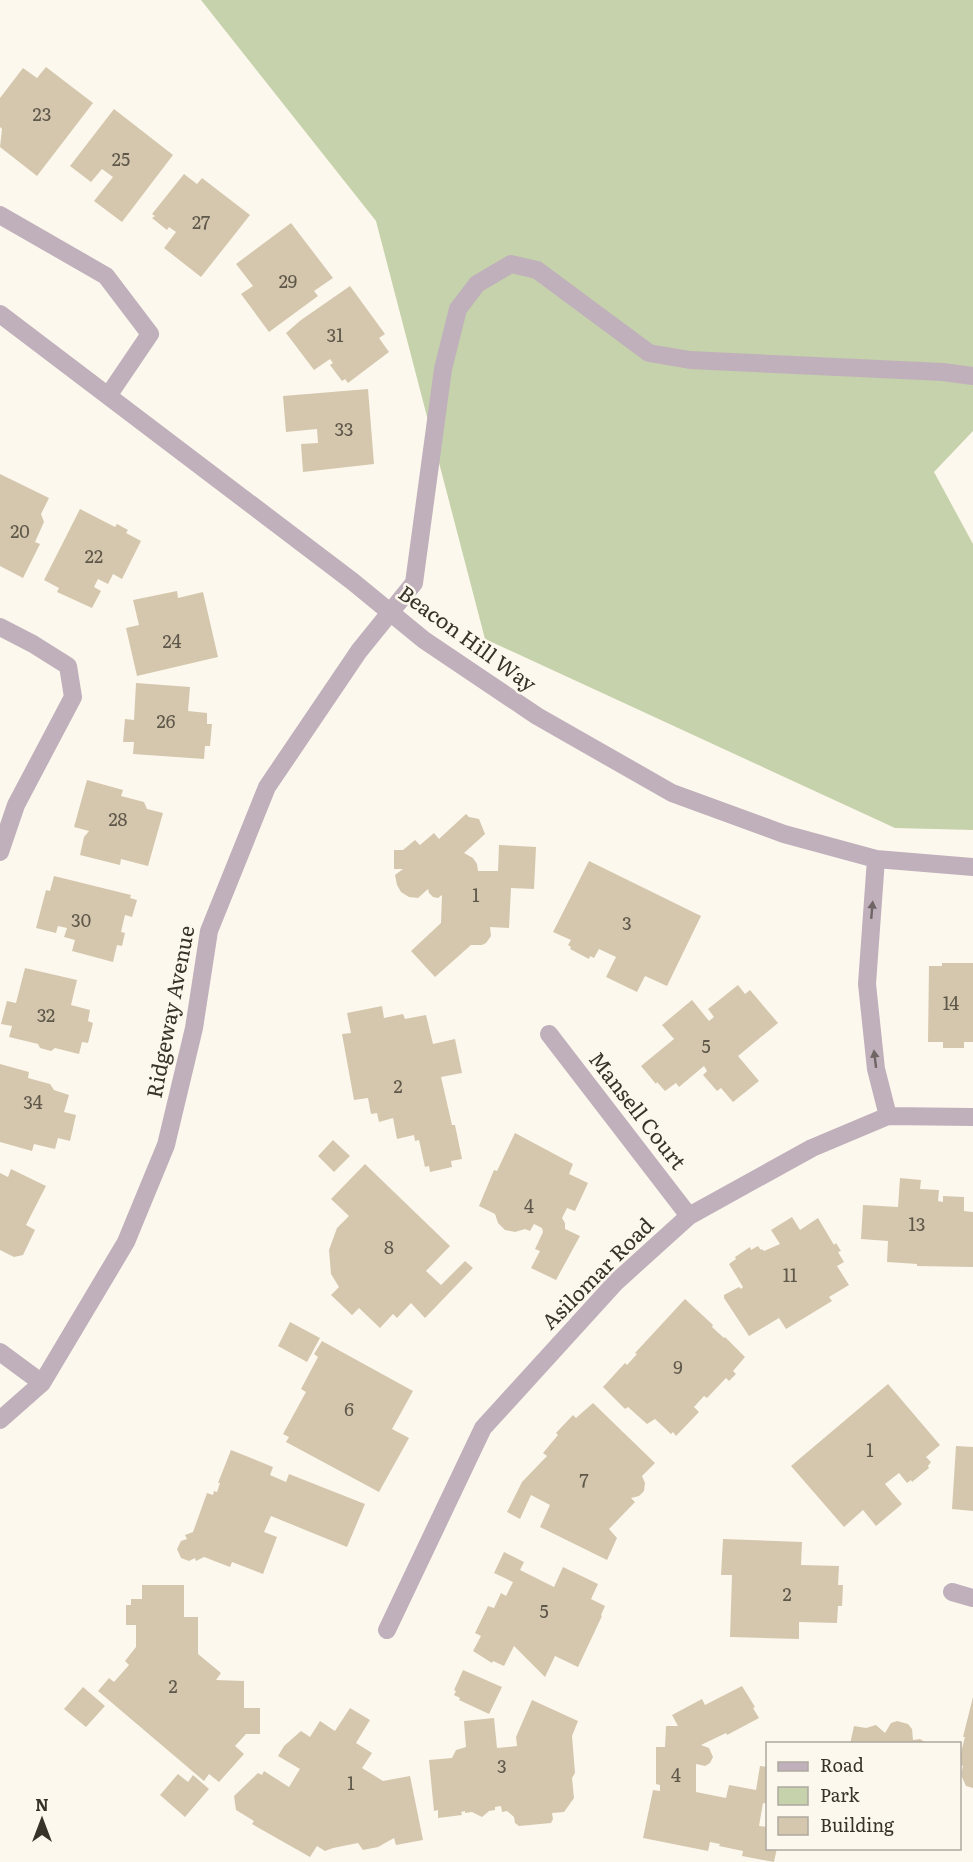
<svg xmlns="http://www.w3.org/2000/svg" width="973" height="1862" viewBox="0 0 973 1862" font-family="Literata,serif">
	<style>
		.green { fill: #c6d2ab }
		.building { fill: #d5c7ae }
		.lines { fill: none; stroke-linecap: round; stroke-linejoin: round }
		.minor { stroke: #c0b0bc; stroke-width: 18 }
		.oneway { fill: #6e6564 }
		.labels { text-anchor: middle; stroke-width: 5; stroke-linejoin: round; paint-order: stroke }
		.number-label { font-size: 18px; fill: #5f584a }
		.street-label { font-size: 21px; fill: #383329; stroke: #fdf8ed }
	</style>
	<rect width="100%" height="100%" fill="#fdf8ed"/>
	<path class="green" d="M201,0H973V431L934,472L973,544V830L895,828L485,639L376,221Z"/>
	<path class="building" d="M46,67L93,103L37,176L0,147L2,129L0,127V98L23,68L37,78Z
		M114,109L173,155L122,222L94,201L113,177L102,169L91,182L70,166Z
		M184,174L197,184L202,178L250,215L201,277L164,248L176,232L169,227L167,230L152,218L155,216L152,214Z
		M291,223L333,278L314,291L318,296L269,332L241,294L253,286L236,264Z
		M350,286L385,334L379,338L389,352L348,383L345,379L342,381L330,365L333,363L330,359L314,370L286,333L301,320Z
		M368,389L374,464L303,472L301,444L318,443L317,429L286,432L283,396Z
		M0,474L49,498L41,514L44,522L35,542L40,544L23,578L0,566Z
		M80,509L115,527L117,524L128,530L126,533L141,541L122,579L113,574L108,584L98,579L94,587L101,591L92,608L57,592L59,588L44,580Z
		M177,591L178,598L203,592L218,657L137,676L126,628L139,625L133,600Z
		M136,683L190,687L188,711L207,713V724H212L210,746H205L204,759L133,754L134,742H123L125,719L134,720Z
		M87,780L123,790L121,796L144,802L147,809L163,813L148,866L121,859L120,865L80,855L84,837L89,831L74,827Z
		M466,814L469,817L479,819L485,834L464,853L473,858L477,864L478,871H498L499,845L536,847L534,889L511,888L509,928L490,927L491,936L486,943L482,945H471L435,977L411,951L441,923L442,895L438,898L433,897L429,893L428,889L418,898L409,897L401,892L397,885L395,875L403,869H394V850H403L415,840L420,845L434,833L439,839Z
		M589,861L701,916L667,986L645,976L637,992L606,977L616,957L599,949L594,958L590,956L589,959L570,949L571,947L568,945L571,940L553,932Z
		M54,876L131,895L130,898L137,900L132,917L125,915L121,932L125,933L122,946L117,945L113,962L72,951L75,940L64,937L67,928L58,926L56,933L36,928L46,890L50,891Z
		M942,963H973V1042H964V1048H943V1042H928L929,966H942Z
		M25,968L77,980L71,1005L90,1010L88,1021L93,1023L88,1043L82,1042L79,1054L55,1048L51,1051L40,1048L38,1044L9,1037L12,1026L1,1024L7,1001L16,1003Z
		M738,985L745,994L750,990L778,1023L738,1056L759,1081L733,1102L721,1088L717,1091L703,1075L707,1071L704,1066L679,1087L676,1083L665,1091L657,1082L656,1084L641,1066L674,1039L662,1025L692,1000L709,1021L714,1017L708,1009Z
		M382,1006L384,1018L403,1014L405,1019L426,1015L433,1044L455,1039L462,1073L441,1077L452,1125H455L462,1159L451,1161L452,1167L430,1172L429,1166L425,1167L419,1140L415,1141L414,1135L397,1139L393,1118L379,1122L377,1113L371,1114L368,1098L354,1100L342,1034L351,1033L347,1013Z
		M0,1064L29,1072L28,1078L50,1084L54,1090L69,1095L64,1112L76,1115L70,1141L58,1138L55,1149L34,1144L32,1151L0,1142Z
		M515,1133L573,1164L569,1174L588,1183L575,1211L567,1208L562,1218L565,1223V1229L580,1236L556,1280L531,1268L540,1251L535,1249L543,1232L542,1228L534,1224L530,1231L525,1229L515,1232L505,1230L498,1223L495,1214L479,1206L494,1170L497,1171Z
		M333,1140L350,1156L334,1172L318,1156Z
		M365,1164L450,1246L426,1271L441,1285L465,1261L473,1268L425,1318L411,1303L397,1318L393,1314L380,1328L359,1308L352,1315L331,1295L339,1287L331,1274L329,1250L337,1228L349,1216L331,1199Z
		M11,1169L46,1186L26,1225L35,1230L23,1255L14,1257L0,1250V1173L8,1177Z
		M900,1178L921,1180L920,1189L939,1190L938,1201L943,1202V1196L964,1197V1211L973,1212V1267L917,1266V1264L887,1262L888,1241L861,1239L863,1205L898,1207Z
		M792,1217L800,1230L818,1218L834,1245L836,1243L841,1251L838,1252L844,1262L837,1266L849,1285L829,1297L832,1301L786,1329L779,1318L749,1336L724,1298V1295L739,1287L741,1289L743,1287L729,1264L736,1259L735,1257L750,1247L751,1250L758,1246L761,1250L762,1249L764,1251L780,1244L771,1230Z
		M685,1299L713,1325L712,1327L724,1338L725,1337L745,1357L733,1371L736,1374L729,1381L726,1378L707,1398L704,1396L694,1407L699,1412L676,1436L673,1432L671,1434L655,1419L647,1424L628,1407L625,1409L603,1387L625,1363L627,1365L637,1354L635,1353Z
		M290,1322L320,1338L307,1362L278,1346Z
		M322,1341L413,1391L392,1429L409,1438L379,1492L286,1442L289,1437L283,1434L306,1392L301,1389L318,1357L314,1354Z
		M888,1384L940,1445L926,1457L931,1462L928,1466L929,1468L912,1482L911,1480L907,1483L899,1473L885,1484L902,1504L876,1526L863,1510L844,1527L791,1466Z
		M593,1403L655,1463L642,1476L645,1483L644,1491L639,1496L631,1498L635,1502L609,1529L617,1538L607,1560L540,1527L550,1505L531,1495L520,1519L507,1512L522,1482L547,1456L543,1453L558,1435L556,1433L573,1415L576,1418Z
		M956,1446L973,1447V1511L952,1509Z
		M231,1450L273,1467L270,1475L286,1482L289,1474L365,1504L347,1547L271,1516L264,1532L277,1537L263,1574L232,1562L230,1567L204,1557L196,1561L195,1558L189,1561L181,1558L177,1549L181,1541L187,1539L185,1535L193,1532L207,1493L213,1495L214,1491L217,1492L220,1483H218Z
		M723,1539L802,1542L801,1565L839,1566L838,1585H843L842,1606H838L837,1623L799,1622V1639L730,1637L732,1575H721Z
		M504,1552L524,1562L520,1570L554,1587L563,1567L598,1584L591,1599L605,1606L601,1615L602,1616L578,1667L555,1656L545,1677L514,1646L504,1666L493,1661L492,1663L473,1651L481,1636L475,1633L488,1606L494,1608L501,1593L506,1596L513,1582L494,1573Z
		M142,1585H184V1617H198V1654L221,1673L216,1680L244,1681V1708H260V1734H246L235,1746L244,1754L219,1782L209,1774L204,1781L98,1691L109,1678L114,1682L129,1665L125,1661L136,1647V1625H126V1605H131V1599H142Z
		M463,1670L502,1687L489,1714L459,1700L460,1698L454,1695L456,1691L454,1690Z
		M742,1686L755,1707L753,1708L759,1718L727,1735L726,1733L701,1745L709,1748L713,1757L710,1763L705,1766L696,1764V1792L726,1798L729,1785L756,1790L760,1766L768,1767V1804L763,1803L759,1826L768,1827V1848H777L774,1862L742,1856L743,1851L719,1846L720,1844L710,1842L708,1851L643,1838L653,1790L660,1791V1785L656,1784V1747H665L666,1726H678L672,1715L702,1699L705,1705Z
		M83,1687L105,1706L86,1727L64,1709Z
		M973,1697V1788L966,1786L961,1775L963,1766L960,1765V1756L965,1737H963Z
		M532,1700L578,1721L572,1736L575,1773L572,1778L574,1798L564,1812L552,1813L553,1819L551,1823L519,1826L515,1823L514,1817L507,1811L502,1812L501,1806L495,1807V1810L489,1811L482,1817L472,1812L465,1813V1811L461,1812L462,1815L438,1818V1810L434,1811L429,1760L452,1758L456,1750L466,1747L464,1721L494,1718L497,1748L517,1746L516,1737Z
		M350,1708L370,1720L356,1743L372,1753L362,1768L383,1781L410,1776L423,1840L396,1845L394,1838L378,1847L363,1850L358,1843L333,1848L325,1851L317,1846L310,1857L252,1824L254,1821L236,1810L234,1796L258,1773L262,1775L264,1771L289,1787L300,1769L278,1756L284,1746L301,1731L310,1737L320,1721L335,1731Z
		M897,1721L908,1724L912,1729L913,1740L920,1739L928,1744H850L854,1726L866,1728L876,1725L885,1733L891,1723Z
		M178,1774L188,1782L193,1775L209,1789L185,1817L160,1795Z"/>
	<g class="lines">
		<path class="minor" d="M0,215L106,276L150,334L108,396
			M0,314L352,581L424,640L537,716L672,793L784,834L876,859L973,867
			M0,627L33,644L68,666L73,697L16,805L0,852
			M876,859L867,984L876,1069L888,1116
			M549,1034L689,1216
			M0,1352L42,1383
			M0,1420L42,1383L126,1242L166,1145L194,1028L209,931L267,787L359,651L414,583L443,369L458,309L477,284L511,264L537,270L649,353L690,360L943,372L973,376
			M952,1592L973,1598
			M387,1630L483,1428L616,1282L689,1216L812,1148L888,1116L973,1117"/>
	</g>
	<defs><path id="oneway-solid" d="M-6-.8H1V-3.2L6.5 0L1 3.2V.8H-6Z" transform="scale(1.5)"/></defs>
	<g class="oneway">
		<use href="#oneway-solid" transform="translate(872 910) rotate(-85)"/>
		<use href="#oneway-solid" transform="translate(875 1059) rotate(-97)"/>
	</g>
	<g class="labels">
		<g class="number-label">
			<text x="42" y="121">23</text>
			<text x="121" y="166">25</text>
			<text x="201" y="229">27</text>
			<text x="288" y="288">29</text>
			<text x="335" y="342">31</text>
			<text x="344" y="436">33</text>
			<text x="20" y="538">20</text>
			<text x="94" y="563">22</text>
			<text x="172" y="648">24</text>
			<text x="166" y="728">26</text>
			<text x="118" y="826">28</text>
			<text x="476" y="902">1</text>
			<text x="81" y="927">30</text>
			<text x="627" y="930">3</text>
			<text x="951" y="1010">14</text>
			<text x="46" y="1022">32</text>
			<text x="706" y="1053">5</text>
			<text x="398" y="1093">2</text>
			<text x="33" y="1109">34</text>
			<text x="529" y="1213">4</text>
			<text x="917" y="1231">13</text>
			<text x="389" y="1254">8</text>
			<text x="790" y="1282">11</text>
			<text x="678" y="1374">9</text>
			<text x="349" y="1416">6</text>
			<text x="870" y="1457">1</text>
			<text x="584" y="1487">7</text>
			<text x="787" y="1601">2</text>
			<text x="544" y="1618">5</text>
			<text x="173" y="1693">2</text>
			<text x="502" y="1773">3</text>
			<text x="676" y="1782">4</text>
			<text x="351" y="1790">1</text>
		</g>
		<g class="street-label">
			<text transform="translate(467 639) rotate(36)" y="7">Beacon Hill Way</text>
			<text transform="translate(171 1012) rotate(-79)" y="7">Ridgeway Avenue</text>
			<text transform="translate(637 1111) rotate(52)" y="7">Mansell Court</text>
			<text transform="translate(598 1274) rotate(-45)" y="7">Asilomar Road</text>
		</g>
	</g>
	<rect x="766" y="1742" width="195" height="108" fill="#fdf8ed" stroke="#aea99f" stroke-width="1.5"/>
	<rect x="778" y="1762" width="30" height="9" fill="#c0b0bc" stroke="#aea99f" stroke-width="1.5"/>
	<text x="820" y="1772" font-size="18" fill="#383329">Road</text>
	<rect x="778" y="1787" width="30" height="18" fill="#c6d2ab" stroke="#aea99f" stroke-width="1.5"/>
	<text x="820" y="1802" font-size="18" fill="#383329">Park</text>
	<rect x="778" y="1817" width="30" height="18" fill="#d5c7ae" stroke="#aea99f" stroke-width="1.5"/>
	<text x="820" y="1832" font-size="18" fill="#383329">Building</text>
	<g transform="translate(42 1820)" stroke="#fdf8ed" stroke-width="4.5" paint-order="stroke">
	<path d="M0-4.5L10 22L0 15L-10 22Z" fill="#383329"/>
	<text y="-9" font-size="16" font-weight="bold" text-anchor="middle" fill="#383329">N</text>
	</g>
</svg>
